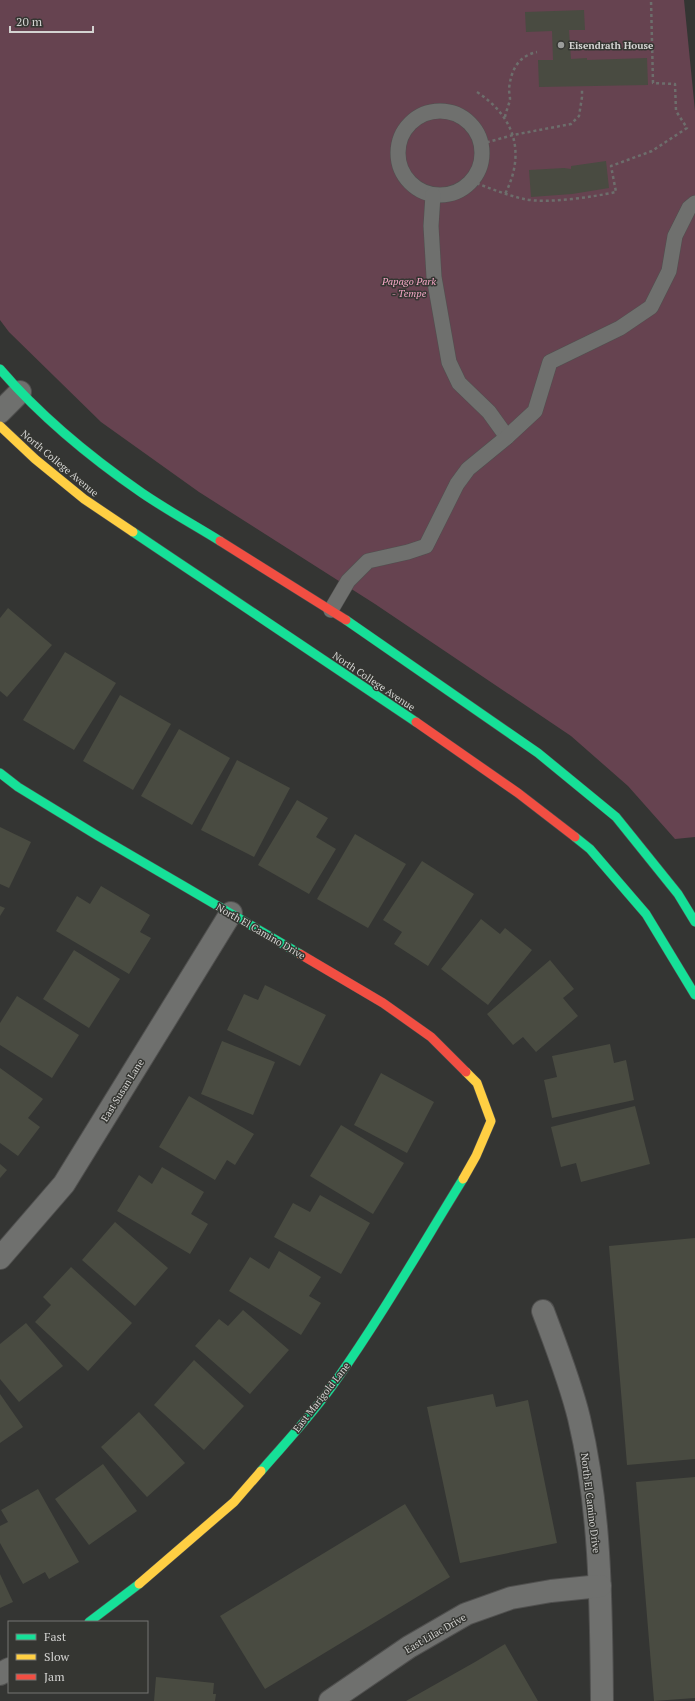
<svg xmlns="http://www.w3.org/2000/svg" width="695" height="1701" font-family="'PT Serif',serif">
  <style>
    .green { fill: #664350 }
    .building { fill: #494b41 }
    .lines { fill: none; stroke-linecap: round; stroke-linejoin: round }
    .lane-casing { stroke: #50504f; stroke-width: 16 }
    .street-casing { stroke: #50504f; stroke-width: 24 }
    .fast-casing { stroke: #50504f; stroke-width: 10 }
    .slow-casing { stroke: #50504f; stroke-width: 10 }
    .jam-casing { stroke: #50504f; stroke-width: 10 }
    .path { stroke: #6d6e6c; stroke-width: 2.5; stroke-dasharray: 3 3; stroke-linecap: butt }
    .lane { stroke: #6f706e; stroke-width: 15 }
    .street { stroke: #6f706e; stroke-width: 22 }
    .fast { stroke: #16e098; stroke-width: 9 }
    .slow { stroke: #ffcf43; stroke-width: 9 }
    .jam { stroke: #f24e42; stroke-width: 9 }
    .poi-dot { fill: #9b9c9a; stroke: #353632; stroke-width: 1.5 }
    .labels { text-anchor: middle; stroke-width: 3; stroke-linejoin: round; paint-order: stroke }
    .poi-label { font-size: 10px; font-weight: bold; fill: #d3d3d1; stroke: #353632; text-anchor: start }
    .park-label { font-size: 10px; font-style: italic; fill: #f4a7c5; stroke: #353632 }
    .street-label { font-size: 10px; fill: #d3d3d1; stroke: #353632 }
  </style>
  <rect width="100%" height="100%" fill="#343533"/>
  <path class="green" d="M0 0H684L695 111V837L675 839 628 786 571 736 375 604 199 492 101 422 9 332 0 320Z"/>
  <g class="building">
    <path d="M584 10 585 30H569L571 59 587 58V60L647 58 648 85 539 87 538 60H553L552 31 526 32 525 12Z"/>
    <path d="M606 161 609 188 572 194 531 197 529 170 564 168 571 169V166Z"/>
    <path d="M8 608 52 645 7 697 0 691V618Z"/>
    <path d="M65 652 116 683 74 750 23 720Z"/>
    <path d="M120 695 171 724 133 790 83 761Z"/>
    <path d="M179 729 230 758 192 825 141 796Z"/>
    <path d="M237 760 290 788 254 857 201 830Z"/>
    <path d="M297 800 328 818 316 837 336 849 309 894 258 865Z"/>
    <path d="M0 827 31 842 9 888 0 884Z"/>
    <path d="M355 834 406 864 368 928 317 899Z"/>
    <path d="M422 861 474 894 428 966 394 944 402 932 383 920Z"/>
    <path d="M101 886 150 915 140 932 151 938 129 974 56 931 77 896 90 904Z"/>
    <path d="M0 906 5 908 0 916Z"/>
    <path d="M481 919 500 934 505 928 532 950 488 1005 441 969Z"/>
    <path d="M74 950 120 979 89 1028 43 999Z"/>
    <path d="M550 960 574 989 563 998 578 1016 536 1052 523 1037 513 1045 487 1014Z"/>
    <path d="M265 985 326 1015 300 1066 227 1030 244 994 258 1000Z"/>
    <path d="M17 996 79 1035 52 1078 0 1045V1023Z"/>
    <path d="M222 1041 275 1062 253 1115 201 1094Z"/>
    <path d="M610 1044 614 1063 626 1060 634 1100 552 1118 544 1080 557 1077 552 1056Z"/>
    <path d="M0 1068 43 1099 28 1118 40 1127 18 1156 0 1143Z"/>
    <path d="M381 1073 434 1102 407 1153 354 1125Z"/>
    <path d="M189 1096 254 1134 235 1165 227 1160 215 1180 159 1147Z"/>
    <path d="M635 1106 650 1164 581 1182 576 1163 561 1167 551 1127Z"/>
    <path d="M341 1125 404 1163 373 1214 310 1176Z"/>
    <path d="M0 1164 7 1170 0 1178Z"/>
    <path d="M162 1167 204 1192 191 1214 208 1224 190 1254 117 1211 139 1175 152 1184Z"/>
    <path d="M320 1195 370 1223 341 1274 274 1237 293 1203 310 1212Z"/>
    <path d="M115 1222 168 1268 135 1306 82 1260Z"/>
    <path d="M695 1238V1459L627 1465 609 1246Z"/>
    <path d="M279 1251 321 1277 309 1296 321 1303 301 1335 229 1291 250 1257 269 1269Z"/>
    <path d="M71 1267 132 1323 88 1371 35 1322 51 1305 43 1297Z"/>
    <path d="M243 1310 289 1350 250 1394 195 1346 219 1319 228 1326Z"/>
    <path d="M26 1323 63 1366 19 1402 0 1379V1344Z"/>
    <path d="M194 1360 244 1406 204 1450 154 1405Z"/>
    <path d="M0 1394 23 1427 0 1443Z"/>
    <path d="M493 1394 496 1407 528 1400 557 1543 460 1563 427 1407Z"/>
    <path d="M139 1412 185 1463 147 1497 101 1447Z"/>
    <path d="M103 1464 137 1511 89 1545 55 1499Z"/>
    <path d="M695 1477V1698L654 1701 636 1482Z"/>
    <path d="M38 1489 79 1562 49 1579 45 1572 23 1584 0 1543V1526L8 1522 1 1510Z"/>
    <path d="M405 1504 450 1577 265 1689 220 1616Z"/>
    <path d="M0 1574 13 1602 0 1608Z"/>
    <path d="M505 1644 538 1701H406L475 1662Z"/>
    <path d="M156 1677 214 1683 213 1694H216L215 1701H154Z"/>
  </g>
  <g class="lines">
    <defs>
      <g id="lane">
        <circle cx="440" cy="153" r="42"/>
        <path d="M433 195 431 226 434 277 449 362 459 383 489 412 507 437"/>
        <path d="M331 610 348 581 368 561 408 552 426 546 457 484 468 469 507 437 535 411 550 362 620 328 651 307 669 271 675 236 689 208 695 203"/>
      </g>
      <g id="street">
        <path d="M0 412 20 392"/>
        <path d="M0 1258 64 1184 231 913"/>
        <path d="M543 1311C556 1346 570 1381 579 1418 601 1510 601 1606 602 1701"/>
        <path d="M0 1674 9 1669"/>
        <path d="M330 1701 409 1647 466 1614 511 1598 551 1591 600 1586"/>
      </g>
      <g id="fast">
        <path d="M0 369C41 417 90 457 142 493 167 510 194 525 220 541"/>
        <path d="M133 532 416 722"/>
        <path d="M346 620 538 753 616 817 678 894 695 922"/>
        <path d="M0 773 18 787 98 836 300 954"/>
        <path d="M575 837 590 849 646 914 695 995"/>
        <path d="M261 1471C286 1442 313 1414 335 1382 381 1317 421 1247 463 1179"/>
        <path d="M89 1622 139 1584"/>
      </g>
      <g id="slow">
        <path d="M0 426 35 459 84 499 133 532"/>
        <path d="M463 1179 476 1156 491 1121 477 1083 466 1072"/>
        <path d="M139 1584 234 1502 261 1471"/>
      </g>
      <g id="jam">
        <path d="M220 541 346 620"/>
        <path d="M416 722 518 793 575 837"/>
        <path d="M300 954 383 1003 431 1037 466 1072"/>
      </g>
    </defs>
    <use href="#lane" class="lane-casing"/>
    <use href="#street" class="street-casing"/>
    <use href="#fast" class="fast-casing"/>
    <use href="#slow" class="slow-casing"/>
    <use href="#jam" class="jam-casing"/>
    <g class="path">
      <path d="M477 92C515 117 526 153 505 194"/>
      <path d="M505 117C506 111 509 105 510 99 510 96 509 92 509 89 511 70 518 56 537 52"/>
      <path d="M481 144 513 135 571 124 579 116 582 97V90"/>
      <path d="M471 181C489 188 506 195 524 199 546 204 593 197 616 192L611 166 652 151 687 128 676 111 675 84 653 83 651 0"/>
    </g>
    <use href="#lane" class="lane"/>
    <use href="#street" class="street"/>
    <use href="#fast" class="fast"/>
    <use href="#slow" class="slow"/>
    <use href="#jam" class="jam"/>
  </g>
  <circle class="poi-dot" cx="561" cy="45" r="4"/>
  <g class="labels">
    <g class="poi-label">
      <text x="569" y="49">Eisendrath House</text>
    </g>
    <g class="park-label">
      <text x="409" y="285">Papago Park<tspan x="409" dy="12">- Tempe</tspan></text>
    </g>
    <g class="street-label">
      <text transform="translate(60 463) rotate(40)" y="4">North College Avenue</text>
      <text transform="translate(374 681) rotate(34)" y="4">North College Avenue</text>
      <text transform="translate(261 931) rotate(30)" y="4">North El Camino Drive</text>
      <text transform="translate(122 1090) rotate(-58)" y="4">East Susan Lane</text>
      <text transform="translate(321 1397) rotate(-52)" y="4">East Marigold Lane</text>
      <text transform="translate(591 1503) rotate(83)" y="4">North El Camino Drive</text>
      <text transform="translate(435 1633) rotate(-30)" y="4">East Lilac Drive</text>
    </g>
  </g>
  <rect x="8" y="1621" width="140" height="72" fill="#353632" stroke="#747572"/>
  <rect x="16" y="1634" width="20" height="6" fill="#16e098" stroke="#747572"/>
  <text x="44" y="1641" font-size="12" fill="#d3d3d1">Fast</text>
  <rect x="16" y="1654" width="20" height="6" fill="#ffcf43" stroke="#747572"/>
  <text x="44" y="1661" font-size="12" fill="#d3d3d1">Slow</text>
  <rect x="16" y="1674" width="20" height="6" fill="#f24e42" stroke="#747572"/>
  <text x="44" y="1681" font-size="12" fill="#d3d3d1">Jam</text>
  <path d="M10 26v6h83v-6" fill="none" stroke="#d3d3d1" stroke-width="2"/>
  <text x="16" y="26" font-size="12" fill="#d3d3d1" stroke="#353632" stroke-width="3" paint-order="stroke">20 m</text>
</svg>
